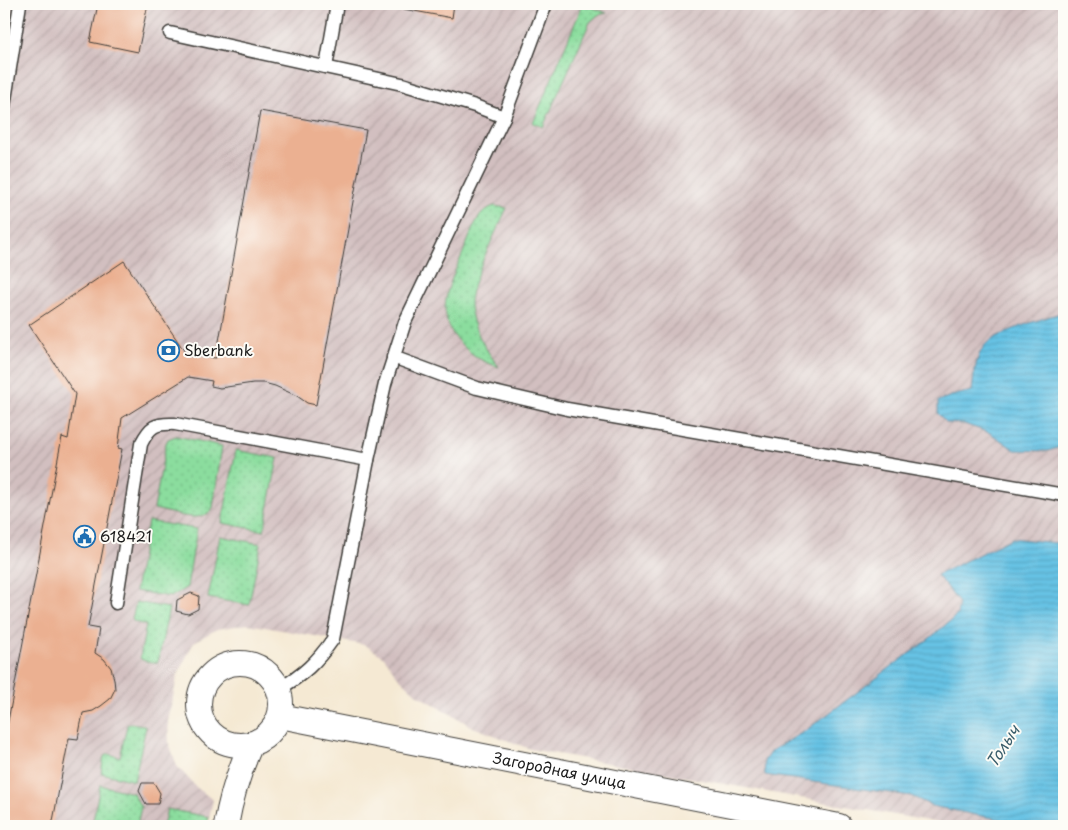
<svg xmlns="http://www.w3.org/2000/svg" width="1068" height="830" font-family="'Playpen Sans',sans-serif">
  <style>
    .industrial { fill: url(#industrial-furrows) }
    .grass { fill: url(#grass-dots); stroke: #547c5d }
    .water { fill: url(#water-rules); stroke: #416f80 }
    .building { fill: #ebb091 }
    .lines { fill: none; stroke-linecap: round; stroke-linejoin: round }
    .service-casing { stroke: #3d3b37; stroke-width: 15 }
    .minor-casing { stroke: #3d3b37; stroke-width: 26 }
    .service { stroke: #fff; stroke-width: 12 }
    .minor { stroke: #fff; stroke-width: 24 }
    .labels { text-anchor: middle; stroke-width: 4; stroke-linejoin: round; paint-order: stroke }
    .poi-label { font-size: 15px; fill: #1c1c1c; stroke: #fdfcf7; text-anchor: start }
    .street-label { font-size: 15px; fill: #1c1c1c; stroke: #fdfcf7 }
    .water-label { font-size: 16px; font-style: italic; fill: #3a5e6c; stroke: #fdfcf7 }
  </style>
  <defs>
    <pattern id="industrial-furrows" width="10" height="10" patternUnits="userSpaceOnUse" patternTransform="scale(1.25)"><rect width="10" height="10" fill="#d2bfc0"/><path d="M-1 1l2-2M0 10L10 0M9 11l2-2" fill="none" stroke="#b4a4a4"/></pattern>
    <pattern id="grass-dots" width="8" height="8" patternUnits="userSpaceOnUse" patternTransform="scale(1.25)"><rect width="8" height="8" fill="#8bdd9e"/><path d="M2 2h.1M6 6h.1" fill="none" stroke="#77bd88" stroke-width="1.8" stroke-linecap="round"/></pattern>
    <pattern id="water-rules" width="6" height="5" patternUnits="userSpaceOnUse" patternTransform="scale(1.25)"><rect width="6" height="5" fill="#66c2e4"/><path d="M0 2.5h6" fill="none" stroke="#58a6c3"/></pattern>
  </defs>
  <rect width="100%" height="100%" fill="#fdfcf7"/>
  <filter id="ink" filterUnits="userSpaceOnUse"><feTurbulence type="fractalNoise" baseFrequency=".02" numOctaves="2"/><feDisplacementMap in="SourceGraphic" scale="10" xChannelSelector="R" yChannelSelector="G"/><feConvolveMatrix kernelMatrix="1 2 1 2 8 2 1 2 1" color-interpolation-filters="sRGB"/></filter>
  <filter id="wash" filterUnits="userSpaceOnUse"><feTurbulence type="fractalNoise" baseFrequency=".0096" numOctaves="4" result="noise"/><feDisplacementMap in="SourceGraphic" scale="20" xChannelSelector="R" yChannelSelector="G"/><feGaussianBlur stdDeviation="1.12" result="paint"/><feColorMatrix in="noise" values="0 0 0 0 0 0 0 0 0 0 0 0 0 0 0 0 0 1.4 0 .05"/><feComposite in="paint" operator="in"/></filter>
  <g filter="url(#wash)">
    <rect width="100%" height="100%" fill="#f5e9d3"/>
    <path class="industrial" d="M4 4H1064V826H956L530 749 473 727 418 695 398 677 384 657 365 645 248 624 217 629 194 642 178 673 168 721 169 743 177 766 196 787 213 800 207 826H4Z"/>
    <g class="grass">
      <path d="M583 4 607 13 598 15 590 22 543 127 533 123Z"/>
      <path d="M494 206 507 208C497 230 469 284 470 305 472 328 485 349 499 367 485 363 473 356 463 346 430 314 450 284 465 248 472 232 476 212 494 206Z"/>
      <path d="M176 436 222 446 213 508C203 526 171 512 154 509L166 443 168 439Z"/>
      <path d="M236 450 278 458 264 531 222 523Z"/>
      <path d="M148 521 197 529 187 587 171 597 135 591Z"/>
      <path d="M220 536 261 544 249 605 208 598Z"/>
      <path d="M136 602 169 608 158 662 154 663 142 660 140 657 146 625 134 622 132 619Z"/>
      <path d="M130 723 143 725 146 727 134 781 101 773 104 756 108 754 120 757 127 725Z"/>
      <path d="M100 785 133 793 141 807 137 826H92Z"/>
      <path d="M167 809 209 817 207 826H163Z"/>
    </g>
    <g class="water">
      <path d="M1064 312V446L1048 451 1015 450 990 433 964 424 947 423 938 414V401L951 396 972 391C974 376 975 357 985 345 995 333 1047 317 1064 312Z"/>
      <path d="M1012 538 1064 544V826H1037L976 815 932 806 911 796 765 775 764 761 771 751 805 731 930 638 957 615 959 603 937 575Z"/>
    </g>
    <g id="blocks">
      <g class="building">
        <path d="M98 4H148L138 52 90 42Z"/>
        <path d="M399 4H454L452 18 398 8Z"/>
        <path d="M260 111 366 130 316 405 307 403 297 396 275 386 264 383H253L220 388 211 386 212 381 188 377 122 418 118 448 122 449 88 627 99 629 95 653 104 659 111 668 114 679 115 689 110 699 101 706 93 711 83 713 78 739 69 738 52 826H4V742L62 437 68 439 75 394 29 325 124 261 187 355 216 358Z"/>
        <path d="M191 593 199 596 198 609 188 614 176 611 177 600Z"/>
        <path d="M142 783H154L160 793 158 804H146L139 791Z"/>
      </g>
    </g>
  </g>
  <g filter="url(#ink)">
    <use href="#blocks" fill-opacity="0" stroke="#3d3b37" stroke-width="1"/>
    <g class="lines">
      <defs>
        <g id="service">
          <path d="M170 33 402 84 475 106 504 117"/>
          <path d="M326 67 337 4"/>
          <path d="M4 106 20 4"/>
          <path d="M393 357 477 388 567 409 1064 495"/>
          <path d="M116 603 141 444C150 426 155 423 175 424L368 460"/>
          <path d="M279 689C303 675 317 662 333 639L368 460 385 384 405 322 504 117 546 4"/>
        </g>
        <g id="minor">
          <circle cx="240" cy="704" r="41"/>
          <path id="s1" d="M280 716 839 826"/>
          <path d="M226 826C231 797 239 771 251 744"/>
        </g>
      </defs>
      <use href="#service" class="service-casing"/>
      <use href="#minor" class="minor-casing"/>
      <use href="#service" class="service"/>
      <use href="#minor" class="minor"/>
    </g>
  </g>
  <defs>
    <symbol id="bank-ring" viewBox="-11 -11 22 22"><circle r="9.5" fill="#fdfcf7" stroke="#1f6fb2" stroke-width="1.5"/><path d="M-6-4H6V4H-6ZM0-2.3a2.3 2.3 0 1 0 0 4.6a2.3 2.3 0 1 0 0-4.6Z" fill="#1f6fb2"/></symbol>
    <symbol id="civic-ring" viewBox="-11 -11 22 22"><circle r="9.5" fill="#fdfcf7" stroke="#1f6fb2" stroke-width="1.5"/><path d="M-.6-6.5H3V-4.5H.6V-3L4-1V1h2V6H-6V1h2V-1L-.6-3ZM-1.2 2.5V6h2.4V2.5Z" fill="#1f6fb2"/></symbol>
  </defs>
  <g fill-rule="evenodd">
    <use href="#bank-ring" x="156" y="338" width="25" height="25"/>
    <use href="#civic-ring" x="72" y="524" width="25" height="25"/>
  </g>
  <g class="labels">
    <g class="poi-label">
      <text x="184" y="356">Sberbank</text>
      <text x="100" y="542">618421</text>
    </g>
    <g class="street-label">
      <text dy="5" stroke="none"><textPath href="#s1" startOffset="285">Загородная улица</textPath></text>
    </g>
    <g class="water-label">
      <text transform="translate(1003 746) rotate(-57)" y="6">Толыч</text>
    </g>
  </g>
  <rect width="1068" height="830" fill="none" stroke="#fdfcf7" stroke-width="20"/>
</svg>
